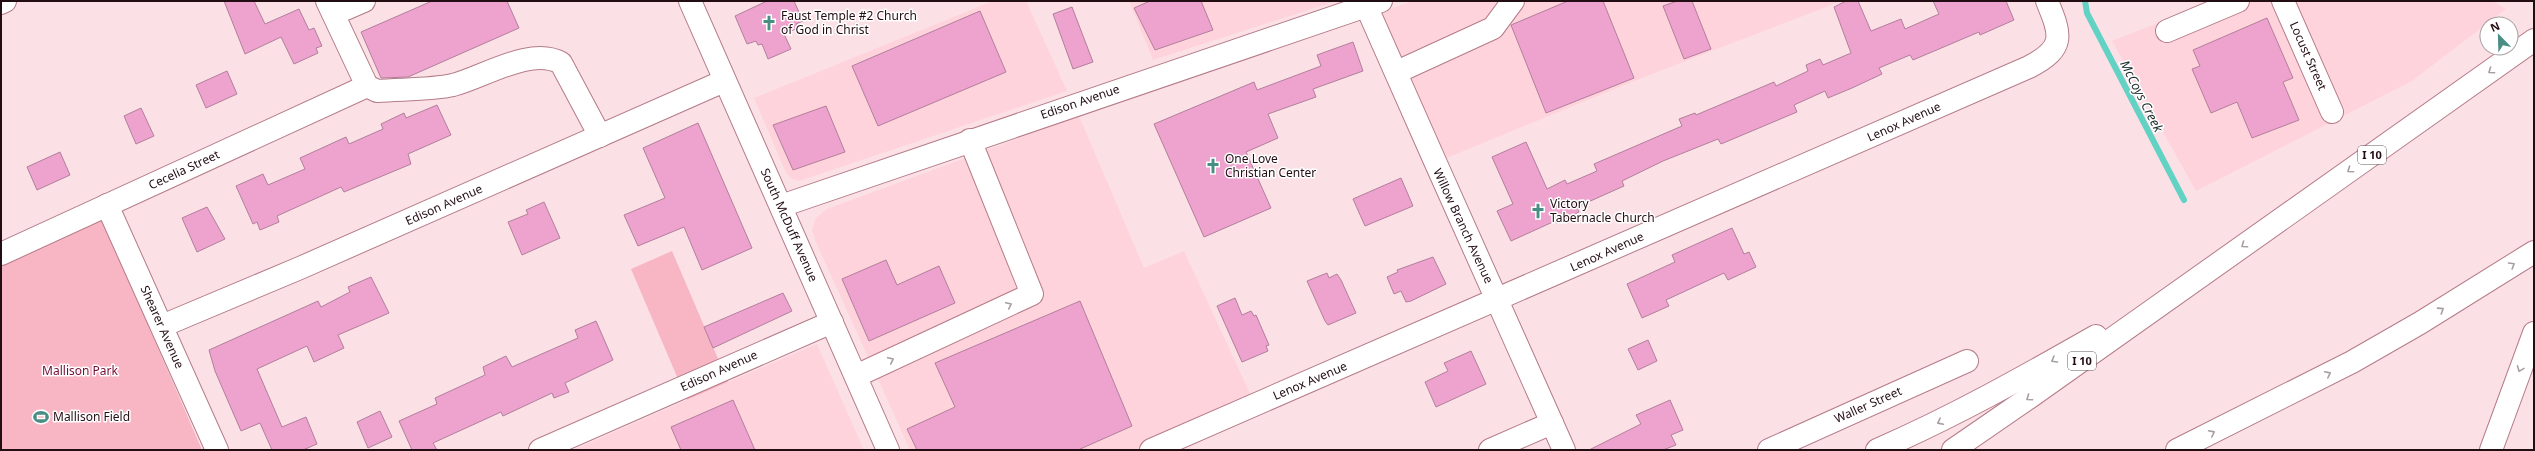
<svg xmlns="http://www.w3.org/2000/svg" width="2535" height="451" font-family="'Noto Sans',sans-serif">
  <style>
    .built { fill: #ffd3dc }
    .green { fill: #f8b5c4 }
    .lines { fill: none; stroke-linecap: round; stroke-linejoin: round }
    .stream { stroke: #62d2c4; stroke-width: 6 }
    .building { fill: #eea2ce; stroke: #b27f9b }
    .minor-casing { stroke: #b57b88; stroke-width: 24 }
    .major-casing { stroke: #b57b88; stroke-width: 24 }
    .highway-casing { stroke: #b57b88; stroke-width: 24 }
    .minor { stroke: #fff; stroke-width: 22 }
    .major { stroke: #fff; stroke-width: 22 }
    .highway { stroke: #fff; stroke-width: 22 }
    .oneway { stroke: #a79ea1 }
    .labels { text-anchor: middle; stroke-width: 3; stroke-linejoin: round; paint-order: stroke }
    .shield { fill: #fff; stroke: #64565a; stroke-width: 1 }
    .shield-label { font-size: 11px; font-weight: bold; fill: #220d13 }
    .poi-label { font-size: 12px; fill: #220d13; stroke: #fff; text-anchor: start }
    .street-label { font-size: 12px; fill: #220d13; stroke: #fff }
    .park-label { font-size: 12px; fill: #710c34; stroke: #fff }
    .water-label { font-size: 13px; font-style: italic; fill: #1a2f2c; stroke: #fff }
  </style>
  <rect width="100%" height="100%" fill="#fbe1e6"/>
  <g class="built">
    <path d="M993 1H1026L1067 91 799 181 792 179 786 173 754 98Z"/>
    <path d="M1129 1H1337L1153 60Z"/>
    <path d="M1414 1H1842L1639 79 1444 159 1380 12Z"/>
    <path d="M2214 1H2492L2506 9 2412 81 2196 191 2112 41Z"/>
    <path d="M1079 116 1144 268 1184 251 1260 415 1181 450H910L815 240 812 230 816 218 827 209Z"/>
    <path d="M817 344 864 450H573L728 382Z"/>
  </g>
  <g class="green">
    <path d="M102 218 202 450H1V262Z"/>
    <path d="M672 251 728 382 687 400 631 269Z"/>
  </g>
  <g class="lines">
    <path class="stream" d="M2085 1 2087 13 2184 200"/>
  </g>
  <g class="building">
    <path d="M224 1H254L265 24 299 9 309 30 314 28 322 46 316 48 318 53 294 64 281 37 245 54Z"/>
    <path d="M432 1H507L519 28 408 77 381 78 361 32Z"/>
    <path d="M767 1H794L803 21 796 24 798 28 784 34 791 49 768 59 762 44 758 45 756 41 747 44 735 16Z"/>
    <path d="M1150 1H1201L1213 30 1155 50 1134 8Z"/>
    <path d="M1568 1H1603L1634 78 1546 113 1511 25Z"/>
    <path d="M1677 1H1692L1711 49 1684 59 1663 6Z"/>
    <path d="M1846 1H1858L1871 31 1901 19 1905 29 1939 14 1933 1H2006L2014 20 1980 35 1979 32 1913 60 1910 55 1879 68 1882 74 1852 88 1828 98 1825 91 1794 105 1797 112 1721 144 1718 139 1663 161 1622 181 1624 186 1577 207 1579 212 1572 216 1556 223 1555 221 1511 241 1497 211 1513 204 1492 157 1526 142 1547 189 1565 180 1567 184 1597 171 1594 164 1682 126 1679 119 1695 113 1696 115 1774 82 1776 86 1808 71 1806 65 1820 59 1823 65 1851 53 1834 7Z"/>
    <path d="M1072 7 1093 62 1073 69 1053 14Z"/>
    <path d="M980 11 1006 72 878 126 852 66Z"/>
    <path d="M2267 18 2293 78 2283 82 2299 120 2252 138 2237 102 2211 113 2192 69 2200 66 2193 50Z"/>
    <path d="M1353 42 1363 71 1313 89 1316 97 1268 114 1278 138 1246 152 1271 208 1204 237 1154 124 1254 82 1257 90 1321 66 1317 55Z"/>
    <path d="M227 71 237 94 206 108 196 85Z"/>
    <path d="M437 105 451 135 408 154 411 164 344 192 341 187 277 216 279 222 260 230 257 222 253 224 236 186 263 174 268 185 305 169 300 158 346 137 349 144 383 129 381 124 404 113 406 118Z"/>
    <path d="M826 106 845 152 793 170 773 125Z"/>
    <path d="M141 108 154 136 136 144 124 116Z"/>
    <path d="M698 123 752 248 702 270 684 227 638 246 624 215 665 198 643 148Z"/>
    <path d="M60 152 70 175 37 190 27 167Z"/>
    <path d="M1401 178 1413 206 1365 226 1353 199Z"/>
    <path d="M544 202 560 238 522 255 508 222 528 214 526 210Z"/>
    <path d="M207 207 225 239 197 252 182 218Z"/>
    <path d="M1732 228 1744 254 1749 252 1756 267 1728 280 1724 273 1666 300 1669 306 1642 318 1627 284 1675 262 1672 255Z"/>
    <path d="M1433 257 1446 284 1411 301 1406 302 1401 291 1394 294 1387 277 1398 272 1397 270Z"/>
    <path d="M886 260 897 285 939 266 955 303 869 341 842 279Z"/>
    <path d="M1327 273 1329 278 1337 274 1341 280 1356 313 1328 325 1325 321 1307 281Z"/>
    <path d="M371 277 389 313 338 335 344 348 314 362 307 346 257 369 282 427 306 417 317 444 303 450H272L260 423 241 431 215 371 209 350 318 301 321 307 350 292 348 287Z"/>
    <path d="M783 293 792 311 713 348 704 327Z"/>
    <path d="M1235 298 1242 315 1251 311 1254 316 1256 315 1269 345 1266 346 1268 351 1242 362 1217 306Z"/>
    <path d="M1080 301 1132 426 1078 450H917L907 429 955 407 935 363Z"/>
    <path d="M596 321 613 360 565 383 569 392 554 398 552 393 503 416 501 412 433 443 437 450H412L399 421 437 404 435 398 485 375 483 367 506 356 512 367 578 338 575 330Z"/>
    <path d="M1648 340 1657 361 1638 370 1628 349Z"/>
    <path d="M1471 351 1486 384 1436 407 1425 382 1448 371 1444 363Z"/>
    <path d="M733 400 755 450H681L671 427Z"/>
    <path d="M1670 400 1683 430 1671 435 1676 445 1663 450H1589L1641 424 1636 415Z"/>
    <path d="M380 411 392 437 368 448 357 422Z"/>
  </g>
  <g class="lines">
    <defs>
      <g id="minor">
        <path d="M327 1 367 86"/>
        <path d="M1364 1C1430 151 1497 300 1564 450"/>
        <path d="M2283 1 2332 112"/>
        <path d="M1 3 5 1"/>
        <path d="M334 14 364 1"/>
        <path d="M2167 31 2238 1"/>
        <path d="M1397 72 1493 28 1513 1"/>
        <path d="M367 86 377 91C401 89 431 90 453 85 484 77 531 46 561 63L600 136"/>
        <path d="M107 205 217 450"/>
        <path d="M1 254 367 86"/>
        <path d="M162 326 300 268 724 81"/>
        <path d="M856 376 1032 294 970 140"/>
        <path d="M540 450 832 322"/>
        <path d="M1151 450 2029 67C2066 48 2061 35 2047 1"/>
        <path d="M1490 450 1552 423"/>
        <path d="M1769 450 1967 361"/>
      </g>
      <g id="major">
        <path d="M690 1 888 450"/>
        <path d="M781 206 1381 1"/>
      </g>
      <g id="highway">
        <path d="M1877 450C1953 417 2024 377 2096 336"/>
        <path d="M1953 450 2030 397 2534 40"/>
        <path d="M2177 450 2352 362 2420 323 2534 252"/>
        <path d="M2491 450 2534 333"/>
      </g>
    </defs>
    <use href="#minor" class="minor-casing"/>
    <use href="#major" class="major-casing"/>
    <use href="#highway" class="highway-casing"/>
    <use href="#minor" class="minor"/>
    <use href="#major" class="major"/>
    <use href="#highway" class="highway"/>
  </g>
  <defs><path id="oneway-chevron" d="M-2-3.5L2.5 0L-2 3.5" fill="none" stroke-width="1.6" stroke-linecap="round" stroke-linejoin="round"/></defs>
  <g class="oneway">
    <use href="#oneway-chevron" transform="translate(2491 71) rotate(145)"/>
    <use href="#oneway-chevron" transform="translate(2350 170) rotate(145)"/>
    <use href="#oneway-chevron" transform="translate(2244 245) rotate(145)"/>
    <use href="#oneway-chevron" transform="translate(2512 265) rotate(-31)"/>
    <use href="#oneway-chevron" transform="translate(1009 305) rotate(-25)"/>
    <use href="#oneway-chevron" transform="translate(2441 310) rotate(-33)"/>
    <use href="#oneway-chevron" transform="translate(891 360) rotate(-25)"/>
    <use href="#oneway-chevron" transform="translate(2054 360) rotate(150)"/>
    <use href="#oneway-chevron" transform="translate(2520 369) rotate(111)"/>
    <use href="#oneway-chevron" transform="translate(2328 374) rotate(-27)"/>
    <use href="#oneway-chevron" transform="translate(2029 398) rotate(145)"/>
    <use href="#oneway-chevron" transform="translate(1940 422) rotate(153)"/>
    <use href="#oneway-chevron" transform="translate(2212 433) rotate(-27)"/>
  </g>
  <defs>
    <symbol id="church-bare" viewBox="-9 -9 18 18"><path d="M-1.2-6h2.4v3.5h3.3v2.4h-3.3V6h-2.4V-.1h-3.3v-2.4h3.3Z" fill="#498e85" stroke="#fff" stroke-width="2.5" paint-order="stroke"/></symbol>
    <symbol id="stadium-bare" viewBox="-9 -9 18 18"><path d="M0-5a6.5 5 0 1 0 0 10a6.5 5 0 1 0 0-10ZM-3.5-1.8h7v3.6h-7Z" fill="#498e85" stroke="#fff" stroke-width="2.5" paint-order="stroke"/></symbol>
  </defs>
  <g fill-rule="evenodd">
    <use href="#church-bare" x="758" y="12" width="22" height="22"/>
    <use href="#church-bare" x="1202" y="155" width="22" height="22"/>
    <use href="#church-bare" x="1527" y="200" width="22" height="22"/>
    <use href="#stadium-bare" x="30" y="406" width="22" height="22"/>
  </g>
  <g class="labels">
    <g class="shield">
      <rect x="2358" y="146" width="28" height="18" rx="3"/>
      <rect x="2068" y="352" width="28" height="18" rx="3"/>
    </g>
    <g class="shield-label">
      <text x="2372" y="159">I 10</text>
      <text x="2082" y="365">I 10</text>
    </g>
    <g class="poi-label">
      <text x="781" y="20">Faust Temple #2 Church<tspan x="781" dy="14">of God in Christ</tspan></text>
      <text x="1225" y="163">One Love<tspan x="1225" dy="14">Christian Center</tspan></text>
      <text x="1550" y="208">Victory<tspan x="1550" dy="14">Tabernacle Church</tspan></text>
      <text x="53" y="421">Mallison Field</text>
    </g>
    <g class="street-label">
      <text transform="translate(2308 56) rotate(66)" y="4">Locust Street</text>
      <text transform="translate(1080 102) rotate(-19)" y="4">Edison Avenue</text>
      <text transform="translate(1904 122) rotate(-24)" y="4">Lenox Avenue</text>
      <text transform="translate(184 170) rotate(-25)" y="4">Cecelia Street</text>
      <text transform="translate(444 205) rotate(-24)" y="4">Edison Avenue</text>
      <text transform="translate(789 225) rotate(66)" y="4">South McDuff Avenue</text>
      <text transform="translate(1463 226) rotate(65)" y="4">Willow Branch Avenue</text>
      <text transform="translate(1607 252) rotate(-24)" y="4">Lenox Avenue</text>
      <text transform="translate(162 327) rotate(66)" y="4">Shearer Avenue</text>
      <text transform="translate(719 371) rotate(-24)" y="4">Edison Avenue</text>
      <text transform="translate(1310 381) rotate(-23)" y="4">Lenox Avenue</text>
      <text transform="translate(1868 405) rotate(-24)" y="4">Waller Street</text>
    </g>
    <g class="park-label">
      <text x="80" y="375">Mallison Park</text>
    </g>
    <g class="water-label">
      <text transform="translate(2142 96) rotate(63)" y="5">McCoys Creek</text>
    </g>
  </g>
  <rect width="2535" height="451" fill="none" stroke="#220d13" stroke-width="4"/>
  <g transform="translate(2499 36) rotate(337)"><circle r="19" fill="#ffffff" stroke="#a79ea1"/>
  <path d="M0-3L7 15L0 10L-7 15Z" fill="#498e85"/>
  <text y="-6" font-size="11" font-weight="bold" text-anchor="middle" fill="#220d13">N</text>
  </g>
</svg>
